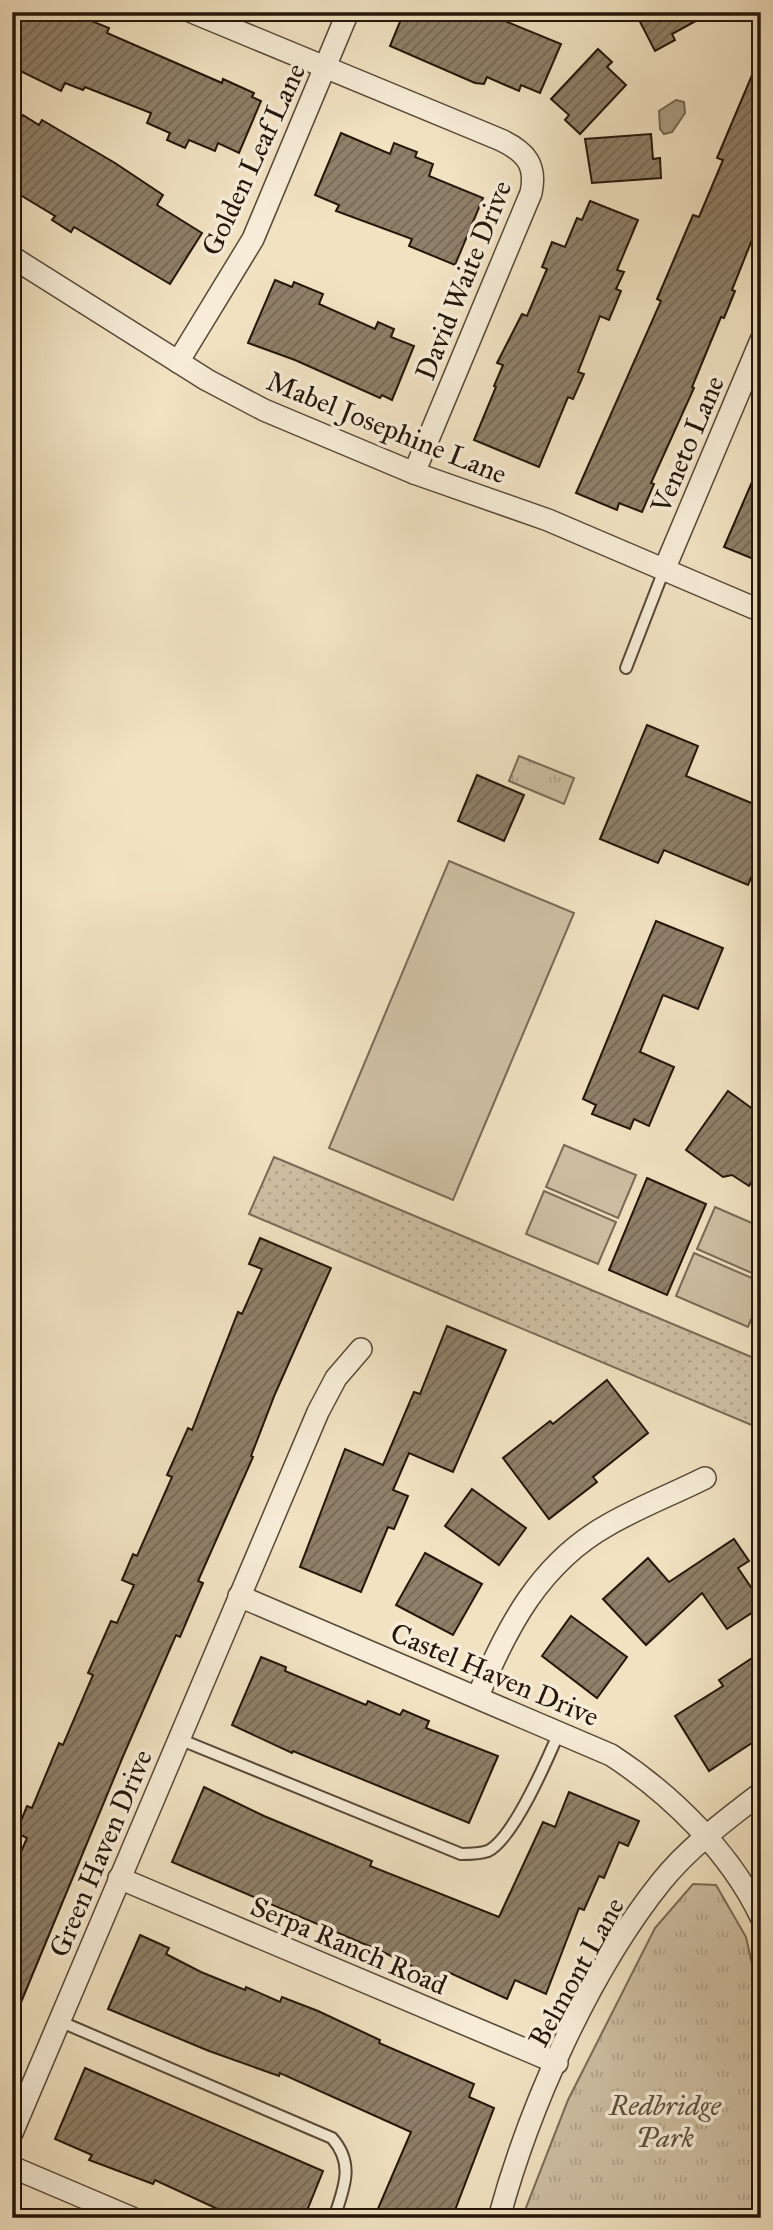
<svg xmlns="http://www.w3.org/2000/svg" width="773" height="2230" font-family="'IM FELL Great Primer',serif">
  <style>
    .grass { fill: url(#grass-dots); stroke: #796a56; stroke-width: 2 }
    .park { fill: url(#park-tufts); stroke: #796a56; stroke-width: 2 }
    .pitch { fill: #cebfa3; stroke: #796a56; stroke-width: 2 }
    .water { fill: #ab9d83; stroke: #756752; stroke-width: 2 }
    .building { fill: url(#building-hatch); stroke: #241609; stroke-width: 2 }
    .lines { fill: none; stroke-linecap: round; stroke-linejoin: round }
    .service-casing { stroke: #574937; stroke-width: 14 }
    .minor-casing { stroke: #574937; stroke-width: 24 }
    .service { stroke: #f6ecd7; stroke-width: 10 }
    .minor { stroke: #f6ecd7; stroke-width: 21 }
    .labels { text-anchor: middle; stroke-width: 7; stroke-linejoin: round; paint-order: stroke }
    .street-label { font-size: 28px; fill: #241609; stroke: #f6ecd7 }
    .park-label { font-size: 28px; font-style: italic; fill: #60513f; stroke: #f6ecd7 }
  </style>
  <defs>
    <pattern id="grass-dots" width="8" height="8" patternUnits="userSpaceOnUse" patternTransform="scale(1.75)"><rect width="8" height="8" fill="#cebfa3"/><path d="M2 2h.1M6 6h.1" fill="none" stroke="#b1a38b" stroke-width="1.8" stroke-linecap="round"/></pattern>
    <pattern id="park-tufts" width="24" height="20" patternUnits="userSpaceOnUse" patternTransform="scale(1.75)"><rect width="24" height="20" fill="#cebfa3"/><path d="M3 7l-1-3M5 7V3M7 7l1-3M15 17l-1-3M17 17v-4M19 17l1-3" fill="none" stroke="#b1a38b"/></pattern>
    <pattern id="building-hatch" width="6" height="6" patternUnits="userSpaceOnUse" patternTransform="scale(1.75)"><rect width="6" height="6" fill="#8f8069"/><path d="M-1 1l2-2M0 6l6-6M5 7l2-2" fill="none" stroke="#756855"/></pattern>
  </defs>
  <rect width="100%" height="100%" fill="#f1e2c2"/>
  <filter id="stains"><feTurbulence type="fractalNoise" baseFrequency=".00286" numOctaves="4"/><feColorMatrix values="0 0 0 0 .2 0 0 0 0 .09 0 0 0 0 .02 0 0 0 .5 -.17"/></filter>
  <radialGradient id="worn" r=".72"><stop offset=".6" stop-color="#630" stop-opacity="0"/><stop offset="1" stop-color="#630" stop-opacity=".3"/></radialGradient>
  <path class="grass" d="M274 1157 761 1361V1429L249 1214Z"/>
  <g class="park">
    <path d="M519 756 574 778 564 804 509 781Z"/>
    <path d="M693 1884 716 1885 746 1937 754 1973 761 2075V2218H522L568 2100 655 1928Z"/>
  </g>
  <g class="pitch">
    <path d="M449 861 574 913 453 1200 329 1148Z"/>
    <path d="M564 1145 636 1175 618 1218 546 1187Z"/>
    <path d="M544 1191 616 1222 598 1264 526 1234Z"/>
    <path d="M715 1207 761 1227V1277L697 1249Z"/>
    <path d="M694 1253 761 1282V1297L748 1327 676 1296Z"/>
  </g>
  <path class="water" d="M676 100 684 102 685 113 672 132 664 134 660 129 659 111Z"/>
  <g class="building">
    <path d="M12 12H92L89 20 109 28 107 33 222 83 223 79 254 93 252 97 261 101 239 153 218 143 215 151 189 140 185 148 167 140 170 133 147 123 151 113 85 87 83 90 65 83 61 91 12 67Z"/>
    <path d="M404 12H483L561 44 540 93 521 85 519 91 487 77 484 84 475 83 390 46Z"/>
    <path d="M635 12H712L672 34 675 40 655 51Z"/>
    <path d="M598 49 612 62 607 67 626 85 580 134 565 120 569 115 551 99Z"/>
    <path d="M761 54V217L732 290 735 291 724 318 721 317 692 387 694 388 651 483 654 484 642 512 619 503 617 510 576 493 661 301 657 299 693 215 699 217 723 160 717 158Z"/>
    <path d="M23 115 39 125 42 120 115 163 163 195 157 205 202 233 170 284 74 227 71 232 52 220 55 216 12 190V132Z"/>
    <path d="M341 133 390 154 394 143 417 152 415 157 433 164 429 176 483 198 455 265 409 246 412 239 336 211 339 205 315 195Z"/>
    <path d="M651 134 653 159 660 158 661 178 592 183 585 139Z"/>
    <path d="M590 201 638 220 617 270 624 272 616 289 621 291 609 320 600 316 578 372 584 374 573 399 568 397 539 467 474 440 496 387 494 386 503 365 497 363 522 314 527 316 547 269 542 267 552 242 565 247 577 218 582 220Z"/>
    <path d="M275 280 292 287 294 282 323 294 319 304 375 329 378 322 394 329 391 337 414 346 392 400 382 395 380 398 295 360 248 343Z"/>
    <path d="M761 461V549L756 560 724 547Z"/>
    <path d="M647 725 698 746 686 776 761 807V855L748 885 664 850 658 863 600 839Z"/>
    <path d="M477 775 524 795 504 841 458 821Z"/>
    <path d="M656 921 723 948 698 1009 663 995 640 1052 674 1067 649 1126 634 1119 630 1129 592 1114 596 1105 583 1099Z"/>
    <path d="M728 1091 761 1115V1169L749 1186 732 1175 723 1177 686 1150Z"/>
    <path d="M647 1178 706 1204 667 1295 609 1270Z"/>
    <path d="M260 1238 331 1268 275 1394 251 1456 253 1457 198 1581 203 1583 180 1637 176 1635 124 1754 12 2024V1873L27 1838 16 1833 27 1806 32 1808 59 1743 63 1745 93 1675 88 1673 111 1621 117 1623 134 1585 122 1580 133 1554 137 1556 172 1477 167 1475 188 1428 192 1430 238 1312 242 1314 262 1269 249 1264Z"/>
    <path d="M447 1326 506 1350 453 1472 409 1453 393 1490 408 1496 394 1529 388 1527 361 1592 300 1567 345 1449 383 1465 414 1392 420 1394Z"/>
    <path d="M607 1380 648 1433 593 1477 597 1482 549 1519 503 1458 550 1421 553 1424Z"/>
    <path d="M472 1489 526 1528 499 1565 445 1526Z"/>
    <path d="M734 1539 749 1561 738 1568 761 1602V1607L727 1629 702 1593 646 1645 603 1599 648 1558 669 1582Z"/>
    <path d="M425 1553 482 1584 453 1635 396 1605Z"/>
    <path d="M571 1616 627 1657 597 1698 542 1656Z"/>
    <path d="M761 1652V1737L709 1771 675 1716 723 1686 719 1680Z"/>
    <path d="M261 1657 286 1667 285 1671 366 1705 368 1701 400 1715 403 1710 429 1721 426 1728 498 1756 469 1823 293 1751 292 1753 232 1725Z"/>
    <path d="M204 1787 264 1816 372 1861 370 1866 499 1917 543 1822 555 1827 569 1792 639 1821 628 1846 619 1842 604 1878 599 1876 584 1910 579 1908 546 1994 515 1980 507 1999 448 1972 444 1982 383 1952 172 1862Z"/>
    <path d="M140 1935 169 1948 166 1954 201 1972 245 1990 246 1987 280 2002 282 1997 318 2011 380 2040 379 2043 474 2084 469 2097 494 2108 452 2218H374L411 2132 280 2073 279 2076 209 2051 108 2009Z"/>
    <path d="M85 2068 323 2171 304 2218H237L155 2180 153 2184 89 2160 92 2155 55 2139Z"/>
  </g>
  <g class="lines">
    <defs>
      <g id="service">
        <path d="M626 668 664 570"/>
        <path d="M179 1739 461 1854C470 1854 479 1854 488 1851 514 1838 548 1758 560 1730"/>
        <path d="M59 2021 332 2138C355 2164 344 2188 334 2218"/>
      </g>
      <g id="minor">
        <path d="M192 12 501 140C526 152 537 165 531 193L414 473"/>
        <path d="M12 257 207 380 264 410 414 473 548 520 761 611"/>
        <path d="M178 362 253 239 348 12"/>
        <path d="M664 570 761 340"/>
        <path d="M239 1596 611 1755C671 1794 730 1852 761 1917"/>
        <path d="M478 1696C507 1627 540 1563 608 1525 639 1507 673 1494 705 1478"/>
        <path d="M119 1878 557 2063"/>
        <path d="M12 2133 318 1412 336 1378 361 1349"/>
        <path d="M12 2167 132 2218"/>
        <path d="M499 2218C529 2107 589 1972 661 1882 688 1848 727 1819 761 1793"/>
      </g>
    </defs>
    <use href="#service" class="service-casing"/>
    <use href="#minor" class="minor-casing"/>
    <use href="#service" class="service"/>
    <use href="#minor" class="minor"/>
  </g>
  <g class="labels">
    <g class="street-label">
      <text transform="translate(253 159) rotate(-65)" y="10">Golden Leaf Lane</text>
      <text transform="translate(463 280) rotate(-68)" y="10">David Waite Drive</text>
      <text transform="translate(387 427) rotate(22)" y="10">Mabel Josephine Lane</text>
      <text transform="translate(687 444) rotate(-67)" y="10">Veneto Lane</text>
      <text transform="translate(495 1674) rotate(23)" y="10">Castel Haven Drive</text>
      <text transform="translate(100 1853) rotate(-67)" y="10">Green Haven Drive</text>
      <text transform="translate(349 1945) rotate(23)" y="10">Serpa Ranch Road</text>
      <text transform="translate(576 1972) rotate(-61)" y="10">Belmont Lane</text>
    </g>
    <g class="park-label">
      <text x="665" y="2115">Redbridge<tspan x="665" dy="32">Park</tspan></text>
    </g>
  </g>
  <rect width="773" height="2230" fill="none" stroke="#f1e2c2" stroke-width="42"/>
  <rect x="14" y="14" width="745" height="2202" fill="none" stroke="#241609" stroke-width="3.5"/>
  <rect x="21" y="21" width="731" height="2188" fill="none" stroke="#241609" stroke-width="2"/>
  <rect width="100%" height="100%" filter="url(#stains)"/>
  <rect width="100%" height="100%" fill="url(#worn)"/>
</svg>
